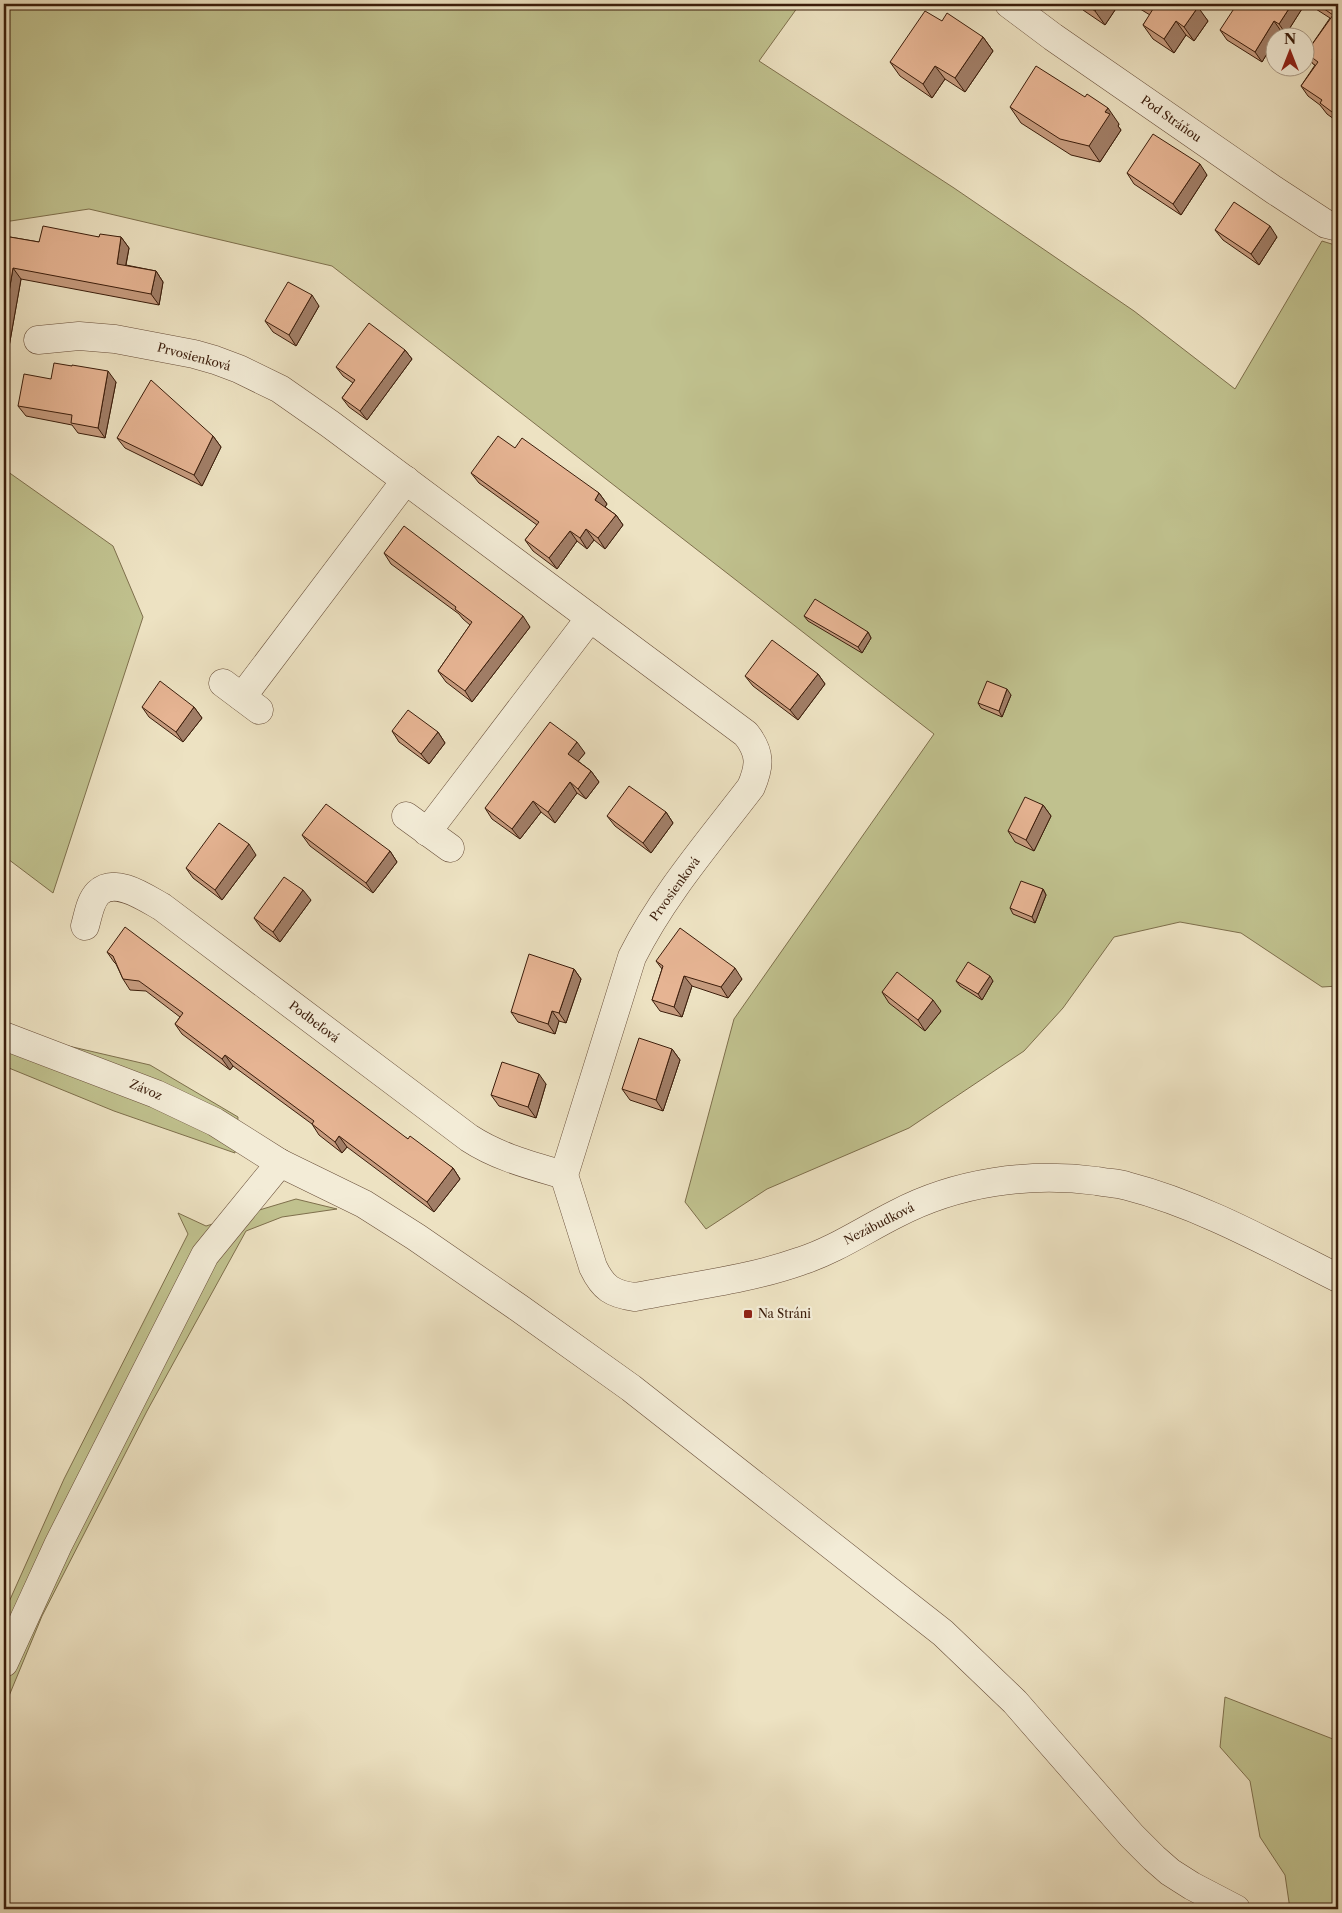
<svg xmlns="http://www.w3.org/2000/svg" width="1342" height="1913" font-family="'Libre Caslon Text',serif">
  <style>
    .green { fill: #c0c18e; stroke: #7e6f4c }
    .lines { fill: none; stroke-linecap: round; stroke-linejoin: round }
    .minor-casing { stroke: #684e39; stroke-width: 29 }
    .minor { stroke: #f3ecd7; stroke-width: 28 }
    .wall { fill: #c69b7e; stroke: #3b1d0b }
    .shaded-wall { fill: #a17e67; stroke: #3b1d0b }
    .building { fill: #e6b493; stroke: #3b1d0b }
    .poi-dot { fill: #8f2418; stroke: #f3ecd7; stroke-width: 2 }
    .labels { text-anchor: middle; stroke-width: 4.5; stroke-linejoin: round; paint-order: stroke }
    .street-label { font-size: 12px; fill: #3b1d0b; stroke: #f3ecd7 }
    .poi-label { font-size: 12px; fill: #3b1d0b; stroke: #f3ecd7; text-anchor: start }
  </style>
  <rect width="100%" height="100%" fill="#ede2c2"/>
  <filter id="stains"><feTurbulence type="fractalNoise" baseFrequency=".004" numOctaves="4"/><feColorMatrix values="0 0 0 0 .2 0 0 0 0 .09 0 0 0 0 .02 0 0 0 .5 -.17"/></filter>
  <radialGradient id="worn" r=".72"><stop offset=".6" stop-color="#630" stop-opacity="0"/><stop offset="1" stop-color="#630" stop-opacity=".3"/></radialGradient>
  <g class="green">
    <path d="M4 4H800L759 61 954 188 1134 311 1235 389 1322 241 1338 246V986L1322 987 1241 933 1180 922 1114 937 1063 1008 1024 1051 909 1128 767 1189 706 1229 685 1202 734 1019 934 734 332 266 89 209 4 222Z"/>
    <path d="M4 469 113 546 143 617 53 893 4 856Z"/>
    <path d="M4 1031 150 1065 238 1117 235 1153 114 1111 4 1066Z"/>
    <path d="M296 1199 337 1209 282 1217 246 1231 147 1411 42 1616 4 1708V1613L64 1479 188 1234 178 1213 206 1226Z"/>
    <path d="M1225 1697 1338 1741V1909H1290L1285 1875 1260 1837 1250 1781 1220 1747Z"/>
  </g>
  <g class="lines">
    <defs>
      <g id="minor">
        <path d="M1009 4 1053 37 1274 190 1326 224 1338 227"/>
        <path d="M38 340 79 336 115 339 194 354 215 360 239 369 280 389 330 424 746 734C761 753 760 766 751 787 709 842 663 895 632 957L564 1175 593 1267C603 1288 612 1294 635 1297 691 1286 747 1280 801 1261 835 1250 864 1230 896 1214 957 1182 1029 1172 1097 1181 1107 1183 1118 1183 1127 1186 1201 1205 1270 1244 1338 1278"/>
        <path d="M223 683 259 710"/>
        <path d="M242 697 406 480"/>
        <path d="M406 816 450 848"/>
        <path d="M427 832 590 618"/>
        <path d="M85 926C88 916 90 901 98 893 115 876 146 898 162 907L469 1138C498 1157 530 1165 564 1175"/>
        <path d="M4 1036 156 1094 215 1122 280 1163 364 1204 416 1237 519 1308 631 1388 943 1633 1015 1702 1132 1836 1154 1858 1170 1872 1192 1886 1236 1909"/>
        <path d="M4 1663 58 1545 205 1255 280 1163"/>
      </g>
    </defs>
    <use href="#minor" class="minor-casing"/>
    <use href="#minor" class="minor"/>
  </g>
  <g class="wall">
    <path d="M1078 4H1119L1105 25 1083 10Z"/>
    <path d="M1132 4H1194L1208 21 1194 41 1186 35 1174 53 1153 39 1143 25 1150 15Z"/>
    <path d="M1305 4 1286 34 1281 31 1274 38V42L1262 62 1227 40 1220 30Z"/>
    <path d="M1308 4H1338V122L1327 114 1320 105 1308 96 1301 86 1315 65 1313 64 1306 53 1330 18Z"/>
    <path d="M942 21 983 37 993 51 965 92 945 79 932 98 900 76 890 62Z"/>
    <path d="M1010 107 1119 124 1118 126 1121 130 1100 162 1071 155 1021 123Z"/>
    <path d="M1127 173 1207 175 1181 215 1134 184Z"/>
    <path d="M1215 230 1277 237 1259 265 1223 240Z"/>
    <path d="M4 236 39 242 99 237H121L129 248 126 265 156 271 163 282 159 305 21 279 4 375Z"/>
    <path d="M319 306 296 346 273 332 265 321Z"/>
    <path d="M405 350 412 359 367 420 349 407 342 398 353 383 343 376 336 367Z"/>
    <path d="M51 379 116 382 105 438 78 433 72 425 26 416 18 406Z"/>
    <path d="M213 436 221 447 202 486 125 448 117 438Z"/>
    <path d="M515 448 599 493 607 504 605 507 616 515 623 525 605 549 594 540 587 549 577 541 557 569 533 551 525 540 537 525 479 483 471 473Z"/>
    <path d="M384 553 530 627 472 702 446 682 438 671 470 625 463 619 459 614 391 564Z"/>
    <path d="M804 616 868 632 871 638 862 653 808 621Z"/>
    <path d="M818 674 825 684 798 720 753 686 745 676Z"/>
    <path d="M1011 695 1002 717 981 708 978 703Z"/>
    <path d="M142 707H194L202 718 183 742 149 717Z"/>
    <path d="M392 731 438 732 445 743 429 764 399 742Z"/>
    <path d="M585 753 578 761 591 771 599 782 586 799 577 793 555 823 541 812 520 839 492 819 485 808Z"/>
    <path d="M1043 805 1051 816 1034 851 1015 842 1008 831Z"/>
    <path d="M666 812 673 823 651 853 615 826 607 816Z"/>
    <path d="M302 835 390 851 397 862 373 893 310 846Z"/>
    <path d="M256 855 222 900 193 878 186 868Z"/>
    <path d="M1043 889 1046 895 1035 923 1013 914 1010 908Z"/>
    <path d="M311 900 280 942 262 929 254 918Z"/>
    <path d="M107 952 408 1139 453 1168 460 1179 434 1212 347 1147 342 1153 319 1135 312 1124 233 1066 230 1070 182 1034 175 1024 180 1017 146 991 130 990 123 979 116 964 114 962Z"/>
    <path d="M656 961 742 979 728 998 692 986 682 1017 660 1011 652 1000 662 969Z"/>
    <path d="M574 969 581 979 566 1023 559 1021 555 1034 518 1022 511 1012Z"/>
    <path d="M956 981H993L982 1000 960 986Z"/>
    <path d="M882 992 941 1011 925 1031 889 1003Z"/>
    <path d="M672 1049 680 1060 663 1111 630 1100 622 1089Z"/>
    <path d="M546 1084 536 1118 499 1106 491 1095Z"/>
  </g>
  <g class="shaded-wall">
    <path d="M1100 4H1119L1105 25 1095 11Z"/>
    <path d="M1292 4H1305L1286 34 1279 24Z"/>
    <path d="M1198 7 1208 21 1194 41 1184 27Z"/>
    <path d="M1176 21 1186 35 1174 53 1164 39Z"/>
    <path d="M1274 21 1281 31 1277 38H1274V42L1262 62 1255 52Z"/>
    <path d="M983 37 993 51 965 92 955 78Z"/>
    <path d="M1338 51V69L1332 60Z"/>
    <path d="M935 66 945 79 932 98 923 84Z"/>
    <path d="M1108 108 1119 124 1118 126 1121 130 1100 162 1089 146 1105 112Z"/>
    <path d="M1200 164 1207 175 1181 215 1173 204Z"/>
    <path d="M1270 226 1277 237 1259 265 1251 254Z"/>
    <path d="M121 237 129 248 124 274 117 264Z"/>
    <path d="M13 268 21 279 4 375V322Z"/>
    <path d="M156 271 163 282 159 305 151 294Z"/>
    <path d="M312 295 319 306 296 346 289 335Z"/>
    <path d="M405 350 412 359 367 420 360 411Z"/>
    <path d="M108 371 116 382 105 438 98 428Z"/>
    <path d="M213 436 221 447 202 486 194 475Z"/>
    <path d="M599 493 607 504 603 510 595 500Z"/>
    <path d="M616 515 623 525 605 549 598 538Z"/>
    <path d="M586 529 594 540 587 549 580 538Z"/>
    <path d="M570 531 577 541 557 569 549 558Z"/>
    <path d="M523 616 530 627 472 702 465 691Z"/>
    <path d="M868 632 871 638 862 653 858 647Z"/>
    <path d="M818 674 825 684 798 720 790 710Z"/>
    <path d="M1007 689 1011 695 1002 717 999 711Z"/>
    <path d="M194 707 202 718 183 742 176 732Z"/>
    <path d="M438 732 445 743 429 764 421 754Z"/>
    <path d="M577 742 585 753 576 764 568 754Z"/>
    <path d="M591 771 599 782 586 799 578 789Z"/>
    <path d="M570 782 577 793 555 823 548 812Z"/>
    <path d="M533 801 541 812 520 839 512 829Z"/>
    <path d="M1043 805 1051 816 1034 851 1026 840Z"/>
    <path d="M666 812 673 823 651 853 643 843Z"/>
    <path d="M249 844 256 855 222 900 215 890Z"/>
    <path d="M390 851 397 862 373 893 366 883Z"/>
    <path d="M1043 889 1046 895 1035 923 1032 917Z"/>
    <path d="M303 890 311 900 280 942 273 932Z"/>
    <path d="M735 968 742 979 728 998 721 987Z"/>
    <path d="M574 969 581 979 566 1023 559 1013Z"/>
    <path d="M684 976 692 986 682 1017 674 1007Z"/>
    <path d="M990 976 993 981 982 1000 978 994Z"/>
    <path d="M933 1000 941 1011 925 1031 918 1020Z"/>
    <path d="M552 1011 559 1021 555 1034 548 1024Z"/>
    <path d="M672 1049 680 1060 663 1111 656 1100Z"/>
    <path d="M225 1055 233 1066 230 1070 222 1059Z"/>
    <path d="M539 1074 546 1084 536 1118 528 1107Z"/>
    <path d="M339 1136 347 1147 342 1153 335 1142Z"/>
    <path d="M453 1168 460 1179 434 1212 427 1202Z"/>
  </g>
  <g class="building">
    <path d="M1084 4H1100L1095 11Z"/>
    <path d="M1145 4H1194L1198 7 1184 27 1176 21 1164 39 1143 25 1153 9Z"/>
    <path d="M1237 4H1292L1279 24 1274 21 1255 52 1220 30Z"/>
    <path d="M1317 4H1338V51L1332 60 1338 64V72L1337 73 1338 74V113L1336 115 1320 103 1322 100 1301 86 1318 62 1306 53 1333 15Z"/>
    <path d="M925 11 942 21 947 13 983 37 955 78 935 66 923 84 890 62Z"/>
    <path d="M1036 66 1085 97 1087 94 1108 108 1105 112 1110 114 1089 146 1060 139 1010 107Z"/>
    <path d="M1153 134 1200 164 1173 204 1127 173Z"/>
    <path d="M1234 202 1270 226 1251 254 1215 230Z"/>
    <path d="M43 226 99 237 100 234 121 237 117 264 156 271 151 294 13 268 4 322V236L39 242Z"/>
    <path d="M288 282 312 295 289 335 265 321Z"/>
    <path d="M369 323 405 350 360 411 342 398 355 380 336 367Z"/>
    <path d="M54 363 72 366V365L108 371 98 428 71 423 72 415 18 406 24 374 51 379Z"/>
    <path d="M151 380 213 436 194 475 117 438Z"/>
    <path d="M498 436 515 448 522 438 599 493 595 500 616 515 598 538 586 529 580 538 570 531 549 558 525 540 539 522 471 473Z"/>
    <path d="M404 526 523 616 465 691 438 671 472 622 455 609 456 607 384 553Z"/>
    <path d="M815 599 868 632 858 647 804 616Z"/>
    <path d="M772 640 818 674 790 710 745 676Z"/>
    <path d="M160 681 194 707 176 732 142 707Z"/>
    <path d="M987 681 1007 689 999 711 978 703Z"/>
    <path d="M408 710 438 732 421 754 392 731Z"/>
    <path d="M550 722 577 742 568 754 591 771 578 789 570 782 548 812 533 801 512 829 485 808Z"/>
    <path d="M629 786 666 812 643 843 607 816Z"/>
    <path d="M1025 797 1043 805 1026 840 1008 831Z"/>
    <path d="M326 804 390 851 366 883 302 835Z"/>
    <path d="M219 823 249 844 215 890 186 868Z"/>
    <path d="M284 877 303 890 273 932 254 918Z"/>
    <path d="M1021 881 1043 889 1032 917 1010 908Z"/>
    <path d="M125 927 408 1139 410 1136 453 1168 427 1202 339 1136 335 1142 312 1124 314 1121 225 1055 222 1059 175 1024 183 1013 139 981 123 979 113 956 107 952Z"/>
    <path d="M680 928 735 968 721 987 684 976 674 1007 652 1000 663 966 656 961Z"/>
    <path d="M529 954 574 969 559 1013 552 1011 548 1024 511 1012Z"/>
    <path d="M968 962 990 976 978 994 956 981Z"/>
    <path d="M897 972 933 1000 918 1020 882 992Z"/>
    <path d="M639 1038 672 1049 656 1100 622 1089Z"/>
    <path d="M502 1062 539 1074 528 1107 491 1095Z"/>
  </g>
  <rect class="poi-dot" x="743" y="1309" width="10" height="10" rx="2.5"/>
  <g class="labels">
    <g class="street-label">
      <text transform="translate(1171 119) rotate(35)" y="4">Pod Stráňou</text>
      <text transform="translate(194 357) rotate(15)" y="4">Prvosienková</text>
      <text transform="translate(675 889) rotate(-54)" y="4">Prvosienková</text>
      <text transform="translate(314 1022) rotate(37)" y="4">Podbeľová</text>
      <text transform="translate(146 1090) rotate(23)" y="4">Závoz</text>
      <text transform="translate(879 1224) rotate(-27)" y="4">Nezábudková</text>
    </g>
    <g class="poi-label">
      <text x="758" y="1318">Na Stráni</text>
    </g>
  </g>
  <rect width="1342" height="1913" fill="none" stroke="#ede2c2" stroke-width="20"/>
  <rect x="5" y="5" width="1332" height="1903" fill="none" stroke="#3b1d0b" stroke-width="2.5"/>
  <rect x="10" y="10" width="1322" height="1893" fill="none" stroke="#3b1d0b"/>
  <g transform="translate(1290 52)"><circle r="24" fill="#f3ecd7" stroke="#a99985"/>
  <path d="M0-4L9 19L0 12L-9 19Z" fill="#8f2418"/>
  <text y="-8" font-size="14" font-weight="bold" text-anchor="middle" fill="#3b1d0b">N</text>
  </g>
  <rect width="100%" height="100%" filter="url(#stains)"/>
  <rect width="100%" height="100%" fill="url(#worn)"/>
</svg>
